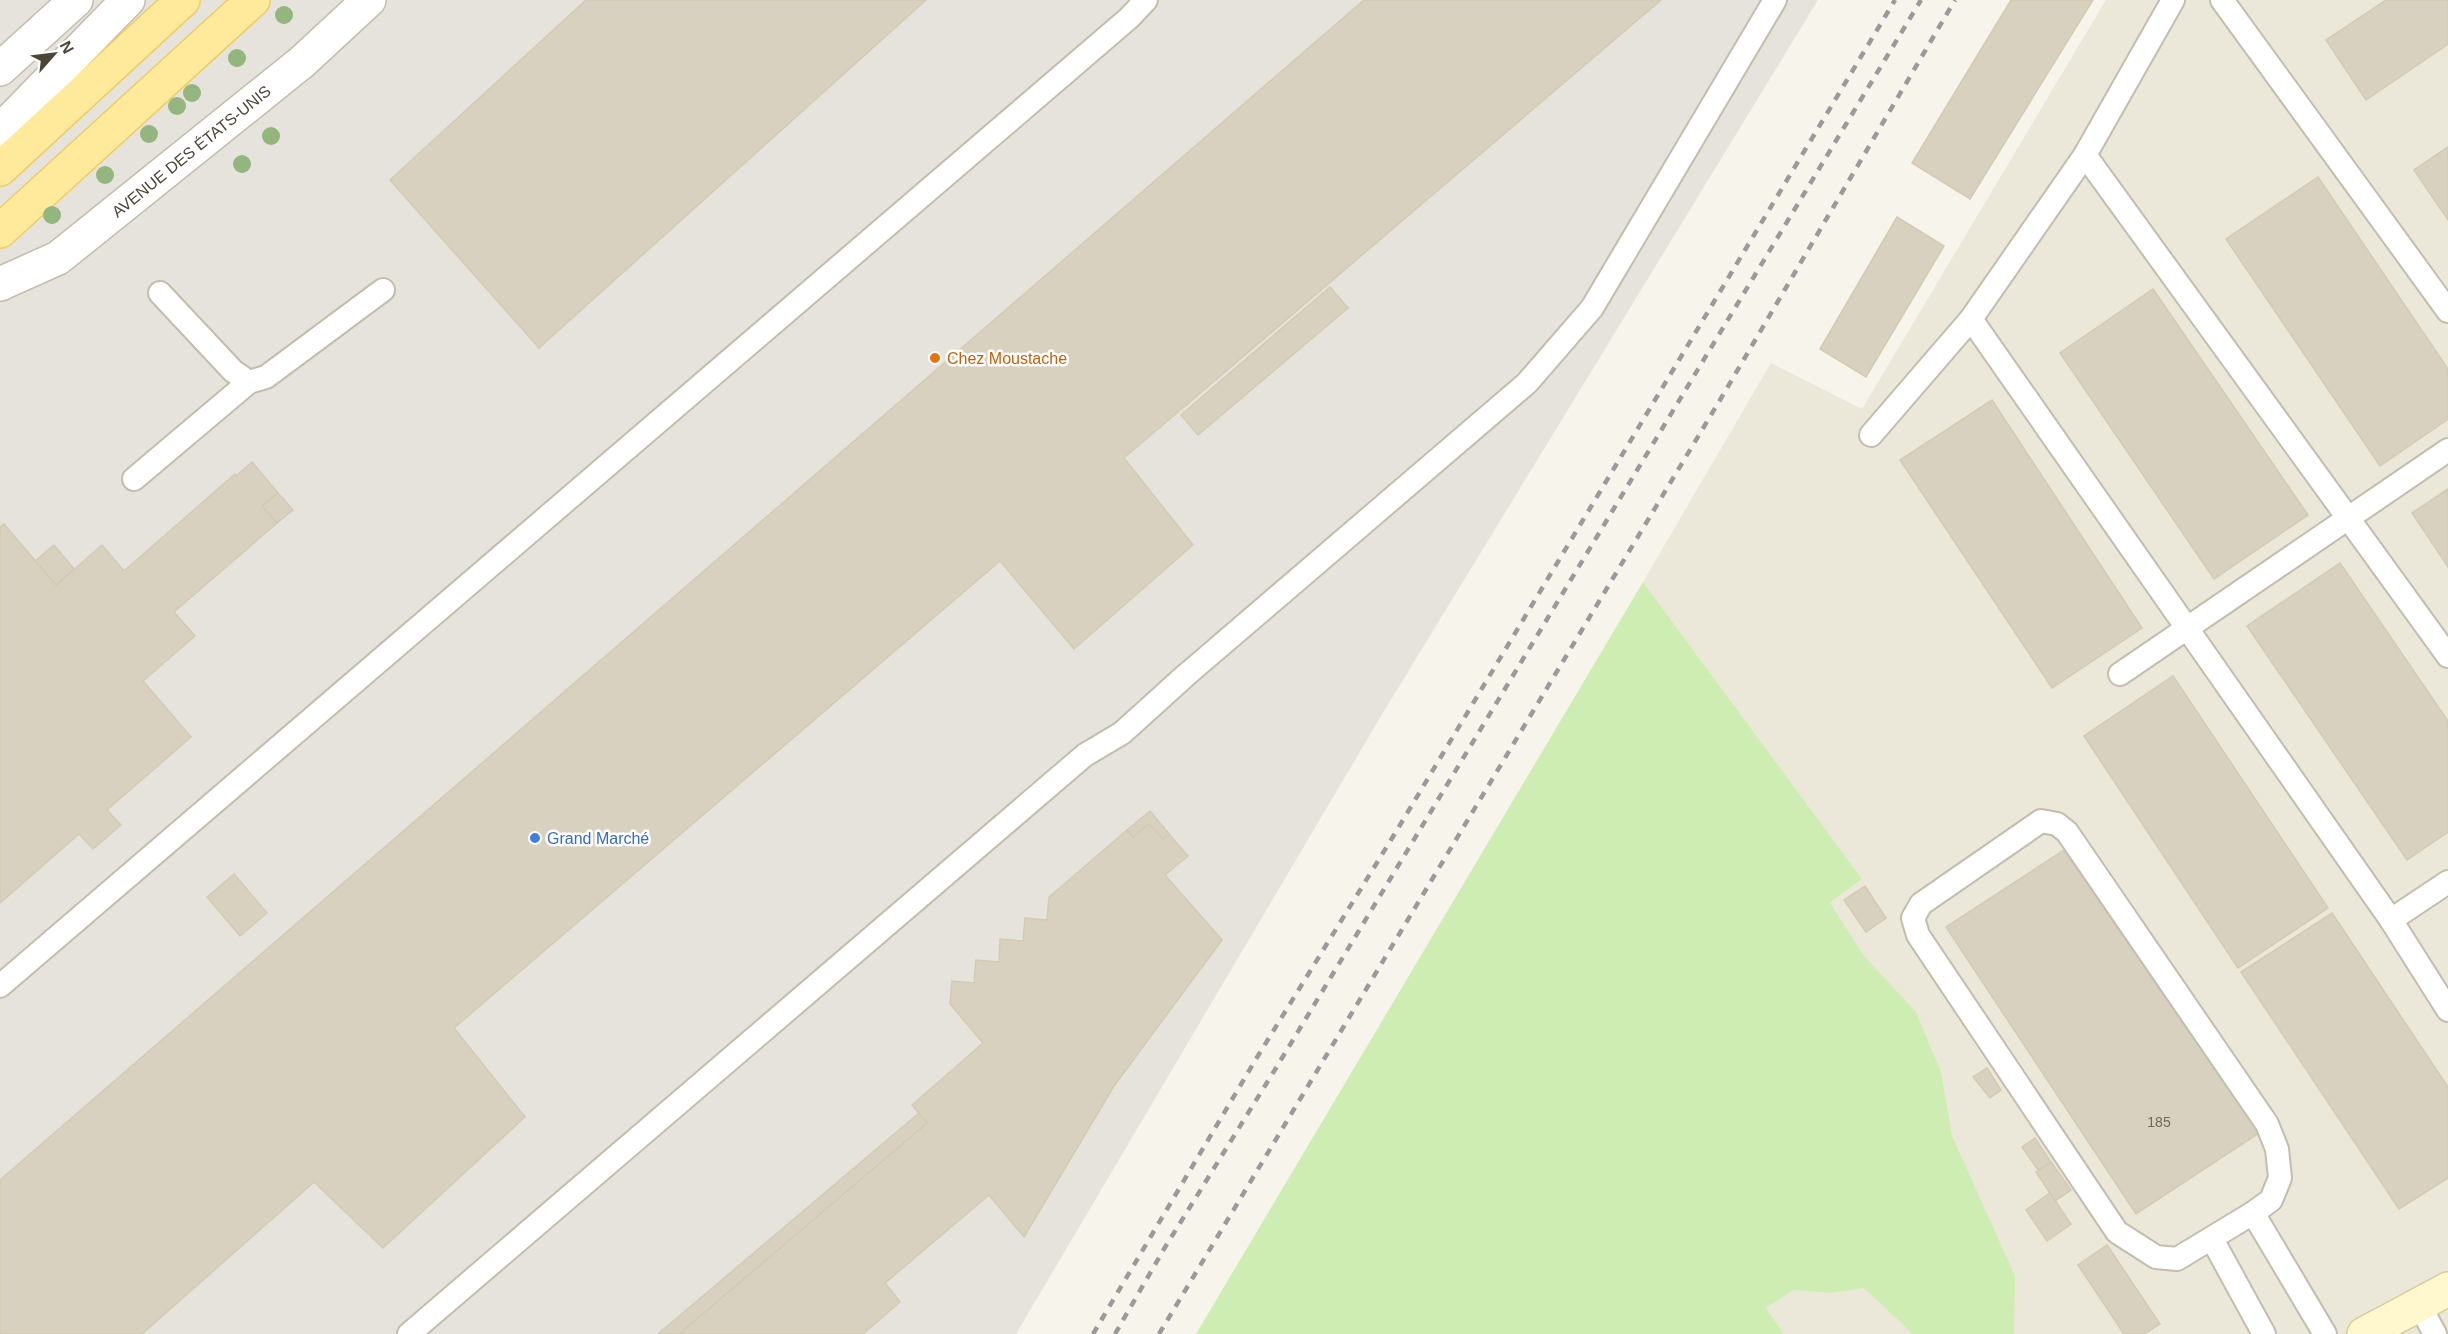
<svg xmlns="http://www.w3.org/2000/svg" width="2448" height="1334" font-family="Arial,sans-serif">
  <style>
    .residential { fill: #ebe7d9 }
    .industrial { fill: #e6e3dc }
    .green { fill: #ceedb2 }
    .building { fill: #d9d1c0; stroke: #d4cab2; stroke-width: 1.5 }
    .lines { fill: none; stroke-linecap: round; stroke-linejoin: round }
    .lane-casing { stroke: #c3bdad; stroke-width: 26 }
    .street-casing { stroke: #c3bdad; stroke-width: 36 }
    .secondary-casing { stroke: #d9cd99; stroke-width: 36 }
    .primary-casing { stroke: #ecce64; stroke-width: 36 }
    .lane { stroke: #fff; stroke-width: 22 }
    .street { stroke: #fff; stroke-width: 33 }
    .secondary { stroke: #fff7cd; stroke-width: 33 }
    .primary { stroke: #ffea9c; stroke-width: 33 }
    .rail { stroke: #9a9a9a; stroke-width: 4.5; stroke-dasharray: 8 8; stroke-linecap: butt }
    .tree { fill: #93b67f }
    .food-dot { fill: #e8710a; stroke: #fff; stroke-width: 2 }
    .shop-dot { fill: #3f7fe0; stroke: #fff; stroke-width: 2 }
    .labels { text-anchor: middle; stroke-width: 5; stroke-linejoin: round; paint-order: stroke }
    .number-label { font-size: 14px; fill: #6f695a }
    .street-label { font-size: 16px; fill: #4c4638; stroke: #fff }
    .food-label { font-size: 16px; fill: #c56008; stroke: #fff; text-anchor: start }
    .shop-label { font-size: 16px; fill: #366cbe; stroke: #fff; text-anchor: start }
  </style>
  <rect width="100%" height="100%" fill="#f6f4eb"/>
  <path class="residential" d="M2106 0H2448V1334H1784L1766 1308 1899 1223 1816 914 1862 879 1643 582 1771 363 1862 409Z"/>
  <path class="industrial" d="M0 0H1818L1381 716 1016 1334H0Z"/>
  <path class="green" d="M1643 582 1862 879 1830 903 1864 956 1916 1012 1941 1072 1952 1136 2015 1276 2014 1334H1913L1864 1288 1830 1293 1794 1290 1766 1308 1784 1334H1196Z"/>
  <g class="building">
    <path d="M586 0H926L539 348 390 180Z"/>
    <path d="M1364 0H1661L1124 458 1193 545 1074 649 1000 561 454 1028 525 1117 383 1248 314 1182 142 1334H0V1180Z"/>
    <path d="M2011 0H2093L1970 199 1912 163Z"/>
    <path d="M2386 0H2448V44L2366 100 2326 40Z"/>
    <path d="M2448 147V220L2414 170Z"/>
    <path d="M2318 177 2448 369V419L2380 466 2226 239Z"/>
    <path d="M1897 217 1944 246 1866 377 1820 349Z"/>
    <path d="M1330 287 1348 308 1198 435 1181 415Z"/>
    <path d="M2153 289 2308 515 2214 579 2060 353Z"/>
    <path d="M1992 400 2142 628 2052 688 1900 460Z"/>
    <path d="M252 462 278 493 262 506 277 523 174 612 195 636 143 681 191 737 107 810 121 825 93 849 79 834 0 903V527L4 524 56 585 102 545 124 571 235 474 236 476Z"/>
    <path d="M2448 489V567L2412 513Z"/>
    <path d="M278 493 293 510 277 523 262 506Z"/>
    <path d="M54 545 74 569 56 585 35 561Z"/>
    <path d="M2340 563 2448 721V832L2407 860 2247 626Z"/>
    <path d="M2173 676 2328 908 2238 968 2084 736Z"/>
    <path d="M1150 811 1169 834 1163 839 1149 824 1133 837 1127 830Z"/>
    <path d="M1149 824 1163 839 1169 834 1188 856 1165 875 1222 940 1114 1086 1024 1237 989 1195 885 1283 900 1302 863 1334H679L927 1123 912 1105 983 1043 950 1004 952 981 974 983 976 960 999 962 1000 939 1023 941 1025 918 1047 920 1049 897 1127 830 1133 837Z"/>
    <path d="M2064 850 2259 1133 2136 1214 1946 927Z"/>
    <path d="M234 874 267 913 240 936 207 897Z"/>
    <path d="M1865 886 1886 918 1866 932 1844 900Z"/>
    <path d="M2332 913 2448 1087V1178L2399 1209 2241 972Z"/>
    <path d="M1987 1068 2001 1090 1990 1098 1973 1077Z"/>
    <path d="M919 1113 927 1123 679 1334H658Z"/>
    <path d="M2035 1138 2051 1162 2038 1170 2022 1147Z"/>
    <path d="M2051 1162 2071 1190 2055 1201 2036 1172Z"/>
    <path d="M2050 1193 2071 1224 2047 1241 2026 1210Z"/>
    <path d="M2107 1245 2160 1324 2144 1334H2124L2078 1265Z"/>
  </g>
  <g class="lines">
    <defs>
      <g id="lane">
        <path d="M2222 0 2448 311"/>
        <path d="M2085 155 2448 656"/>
        <path d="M160 293 233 371 249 382 266 377 383 290"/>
        <path d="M1971 319 2391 920 2448 1010"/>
        <path d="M1871 435 1971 319 2085 155 2173 0"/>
        <path d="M134 479 249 382"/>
        <path d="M2120 674 2448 450"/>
        <path d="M2041 821 2057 824 2067 832 2267 1124 2277 1149 2280 1178 2271 1200 2253 1213 2177 1259 2156 1257 2117 1232 1918 935 1913 918 1921 904Z"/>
        <path d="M2391 920 2448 882"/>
        <path d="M0 986 1129 18 1146 0"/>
        <path d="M2253 1213 2325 1334"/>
        <path d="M2212 1239 2264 1334"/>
        <path d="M2420 1306 2435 1334"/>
        <path d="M409 1334 1085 755 1122 733 1185 676 1527 383 1592 308 1775 0"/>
      </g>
      <g id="street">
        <path d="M0 69 76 0"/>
        <path d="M0 131 128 0"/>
        <path d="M0 284 58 258 302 62 369 0"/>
      </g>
      <path id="secondary" d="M2364 1334 2448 1289"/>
      <g id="primary">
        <path d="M0 169 183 0"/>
        <path d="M0 231 253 0"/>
      </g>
    </defs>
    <use href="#lane" class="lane-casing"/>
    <use href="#street" class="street-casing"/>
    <use href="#secondary" class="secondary-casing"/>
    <use href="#primary" class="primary-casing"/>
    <use href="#lane" class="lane"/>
    <use href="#street" class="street"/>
    <use href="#secondary" class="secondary"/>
    <use href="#primary" class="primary"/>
    <g class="rail">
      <path d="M1093 1334 1256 1059 1394 835 1895 0"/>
      <path d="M1115 1334 1164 1249 1276 1068 1921 0"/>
      <path d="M1159 1334 1720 400 1955 0"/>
    </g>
  </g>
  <g class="tree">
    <circle cx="284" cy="15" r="9"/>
    <circle cx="237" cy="58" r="9"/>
    <circle cx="192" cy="93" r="9"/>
    <circle cx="177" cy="106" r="9"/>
    <circle cx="149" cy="134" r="9"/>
    <circle cx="271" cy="136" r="9"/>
    <circle cx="242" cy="164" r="9"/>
    <circle cx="105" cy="175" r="9"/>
    <circle cx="52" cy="215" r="9"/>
  </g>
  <circle class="food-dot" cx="935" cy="358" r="6"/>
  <circle class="shop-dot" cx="535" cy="838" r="6"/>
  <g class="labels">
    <g class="number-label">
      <text x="2159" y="1127">185</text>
    </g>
    <g class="street-label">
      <text transform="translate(191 151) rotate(-39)" y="6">AVENUE DES ÉTATS-UNIS</text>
    </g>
    <g class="food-label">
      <text x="947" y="364">Chez Moustache</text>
    </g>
    <g class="shop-label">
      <text x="547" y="844">Grand Marché</text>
    </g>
  </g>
  <g transform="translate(54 54) rotate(62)" stroke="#ffffff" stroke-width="4.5" paint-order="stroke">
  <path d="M0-4.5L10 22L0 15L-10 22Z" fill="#4c4638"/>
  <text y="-9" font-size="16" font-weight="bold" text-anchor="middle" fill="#4c4638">N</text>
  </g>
</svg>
